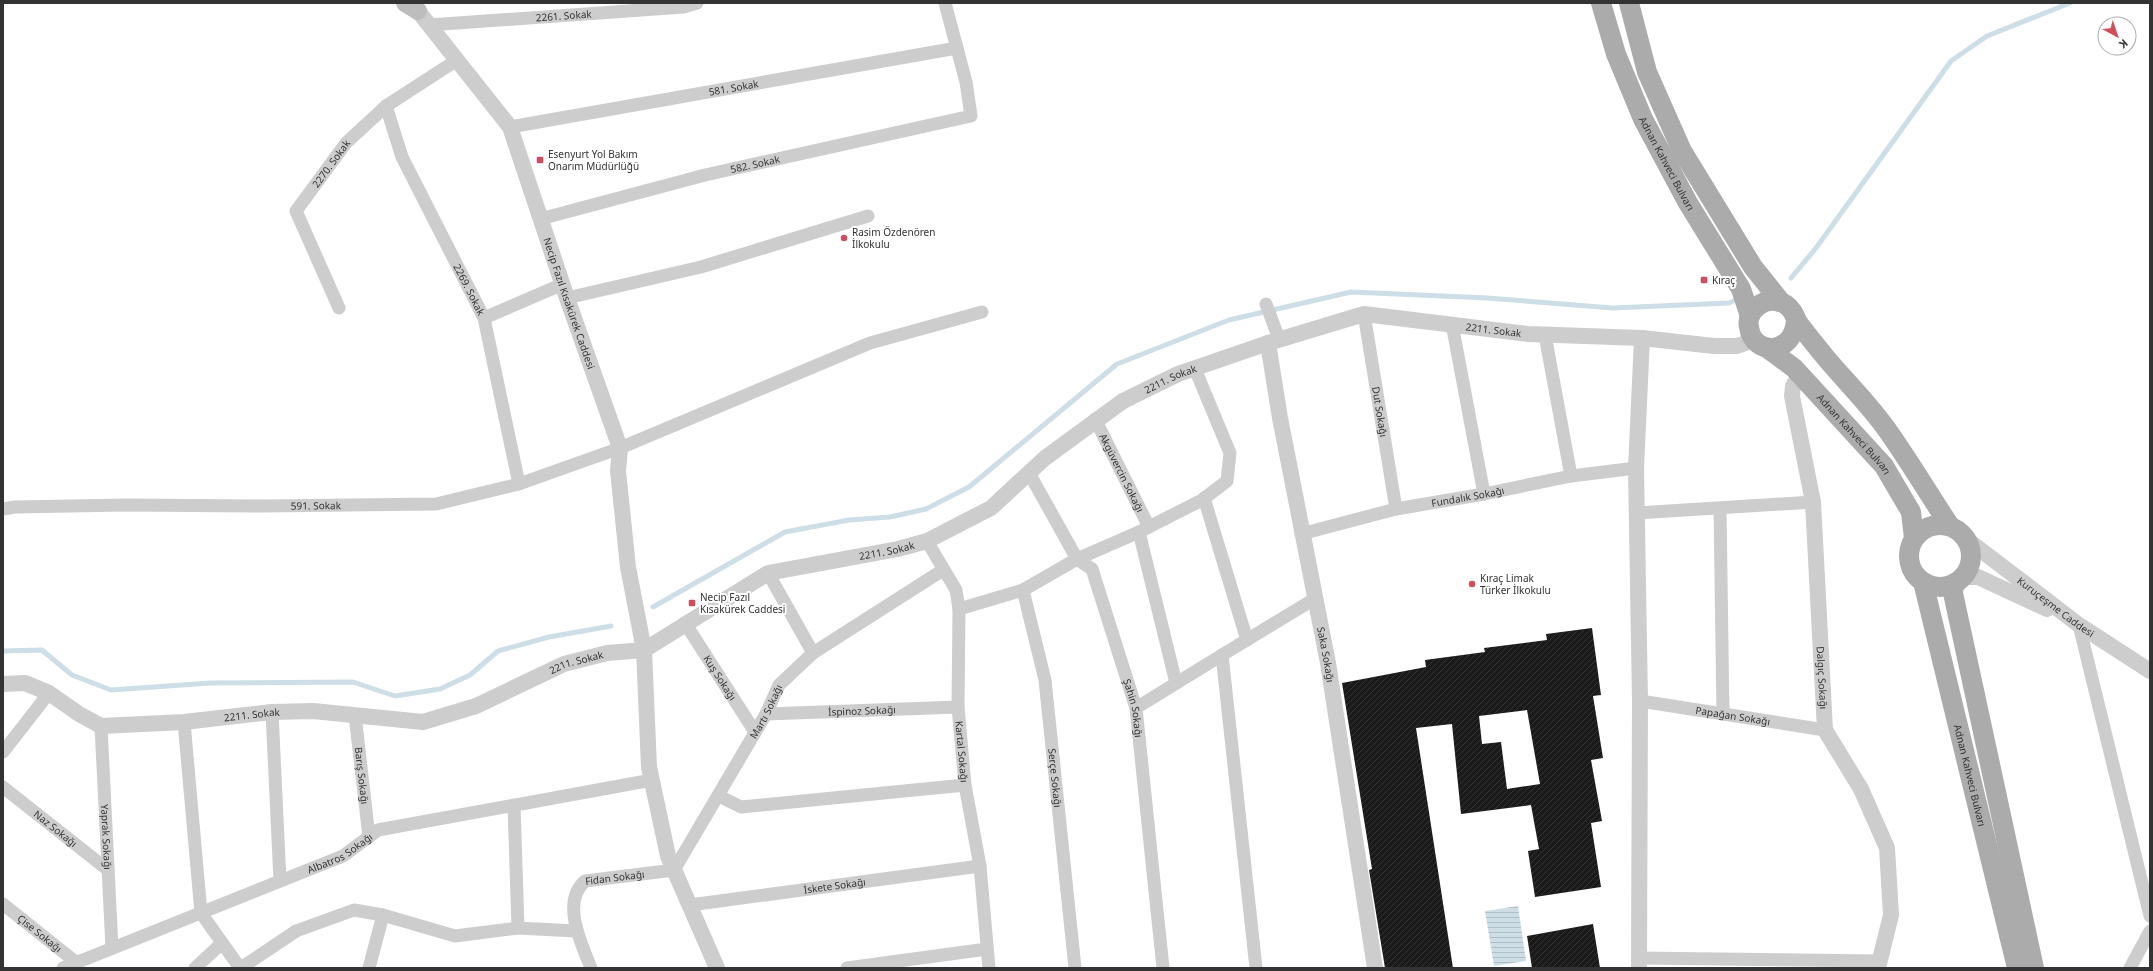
<svg xmlns="http://www.w3.org/2000/svg" width="2153" height="971" font-family="'Noto Sans',sans-serif">
  <style>
    .water { fill: url(#water-rules) }
    .lines { fill: none; stroke-linecap: round; stroke-linejoin: round }
    .stream { stroke: #cddee6; stroke-width: 5 }
    .building { fill: url(#building-hatch); fill-rule: evenodd }
    .minor { stroke: #cdcdcd; stroke-width: 13 }
    .tertiary { stroke: #cdcdcd; stroke-width: 16 }
    .secondary { stroke: #bdbdbd; stroke-width: 18 }
    .primary { stroke: #ababab; stroke-width: 20 }
    .poi-dot { fill: #d24c5b; stroke: #fff; stroke-width: 1.5 }
    .labels { text-anchor: middle; stroke-width: 4; stroke-linejoin: round; paint-order: stroke }
    .street-label { font-size: 10px; fill: #333; stroke: #fff }
    .poi-label { font-size: 10px; fill: #333; stroke: #fff; text-anchor: start }
  </style>
  <defs>
    <pattern id="water-rules" width="6" height="5" patternUnits="userSpaceOnUse"><rect width="6" height="5" fill="#cddee6"/><path d="M0 2.5h6" fill="none" stroke="#b0bfc6"/></pattern>
    <pattern id="building-hatch" width="6" height="6" patternUnits="userSpaceOnUse"><rect width="6" height="6" fill="#1a1a1a"/><path d="M-1 1l2-2M0 6l6-6M5 7l2-2" fill="none" stroke="#333"/></pattern>
  </defs>
  <rect width="100%" height="100%" fill="#fff"/>
  <path class="water" d="M1518 906 1526 961 1494 966 1485 911Z"/>
  <g class="lines">
    <g class="stream">
      <path d="M1791 278 1816 248 1951 61 1987 36 2070 3"/>
      <path d="M653 607 785 532 849 520 890 517 926 509 969 487 1117 364 1229 320 1351 292 1487 298 1613 308 1729 303 1740 298"/>
      <path d="M3 651 42 650 72 675 111 690 210 683 353 682 395 696 440 689 470 675 498 651 549 637 611 626"/>
    </g>
  </g>
  <g class="building">
    <path d="M1592 628 1601 695 1593 696 1603 758 1591 760 1602 821 1591 823 1601 887 1535 897 1528 851 1539 849 1531 805 1461 814 1452 724 1416 728 1453 968H1385L1369 870 1372 869 1342 683 1426 667 1425 660 1485 652 1484 648 1547 640 1546 634ZM1527 710 1540 784 1507 789 1501 742 1482 744 1479 716Z"/>
    <path d="M1593 924 1600 968H1532L1527 936Z"/>
  </g>
  <g class="lines">
    <g class="minor">
      <path id="s1" d="M429 25 684 7 697 3"/>
      <path id="s2" d="M386 106 402 157 484 318 519 484"/>
      <path id="s3" d="M510 127 957 48"/>
      <path id="s4" d="M540 219 705 175 971 116 966 82 945 3"/>
      <path d="M567 298 701 267 868 216"/>
      <path d="M1266 304 1279 339"/>
      <path id="s5" d="M339 308 296 211 346 143 386 106 457 60"/>
      <path id="s6" d="M1364 314 1396 509"/>
      <path d="M484 318 563 284"/>
      <path d="M1452 324 1484 494"/>
      <path d="M1545 335 1571 476"/>
      <path id="s7" d="M1095 419 1149 527"/>
      <path id="s8" d="M1029 473 1077 559 1092 569 1136 708 1163 968"/>
      <path d="M1204 498 1247 640"/>
      <path id="s9" d="M3 509 15 507 126 505 263 506 436 504 519 484 620 448 870 343 982 312"/>
      <path d="M1720 509 1723 714"/>
      <path d="M1637 513 1813 502"/>
      <path d="M1139 532 1176 683"/>
      <path id="s10" d="M1301 534 1396 509 1484 494 1571 476 1636 468"/>
      <path id="s11" d="M927 541 956 590 959 609 958 707 965 785 980 866 989 968"/>
      <path d="M768 573 813 653"/>
      <path id="s12" d="M1023 590 1045 680 1075 968"/>
      <path d="M959 609 1023 590 1077 559 1139 532 1202 500 1227 481 1230 453 1195 369"/>
      <path id="s13" d="M685 623 755 732"/>
      <path d="M2079 625 2150 916"/>
      <path id="s14" d="M1640 701 1825 730"/>
      <path d="M1136 708 1222 655"/>
      <path d="M272 712 280 881"/>
      <path id="s15" d="M766 714 958 707"/>
      <path id="s16" d="M355 715 369 837"/>
      <path d="M184 722 201 913 240 968"/>
      <path id="s17" d="M101 726 112 948"/>
      <path d="M3 752 49 693"/>
      <path id="s18" d="M3 787 108 870"/>
      <path d="M719 796 741 807 965 785"/>
      <path id="s19" d="M3 904 77 963"/>
      <path id="s20" d="M690 905 980 866"/>
      <path d="M518 928 576 931"/>
      <path d="M1639 958 1879 961"/>
      <path id="s21" d="M63 968 343 856 378 830 652 780"/>
      <path d="M195 968 222 943"/>
      <path d="M241 968 296 931 354 910 383 915 455 936 518 928 514 805"/>
      <path d="M369 968 383 915"/>
      <path id="s22" d="M591 968C581 943 561 902 585 881L674 870 766 714 779 685 813 653 943 570"/>
      <path d="M847 968 987 949"/>
      <path d="M1256 968 1222 655 1316 598"/>
      <path d="M2130 968 2150 931"/>
    </g>
    <g class="tertiary">
      <path id="s23" d="M418 11 510 127 567 298 620 448 618 471 628 567 644 650 649 767 668 856 717 968"/>
      <path id="s24" d="M1268 343 1280 418 1328 663 1375 968"/>
      <path id="s25" d="M1800 374 1793 386 1792 396 1813 502 1825 730 1861 789 1887 848 1891 915 1878 968"/>
      <path id="s26" d="M1965 538 2079 625 2150 671"/>
      <path d="M1962 577H1978L2047 609"/>
      <path id="s27" d="M3 684 25 683 49 693 79 714 101 726 184 722 272 712 313 711 423 722 476 706 564 664 607 653 644 650 768 573 898 549 927 541 991 508 1045 458 1123 401 1178 374 1268 343 1364 314 1528 334 1642 338 1714 346H1737L1754 340"/>
      <path d="M1639 968 1640 701 1636 468 1642 338"/>
    </g>
    <path class="secondary" d="M405 3 418 11"/>
    <g class="primary">
      <path id="s28" d="M1601 3 1616 54 1643 119 1688 203 1741 289 1750 316"/>
      <path d="M1629 3 1647 72 1682 151 1753 267 1781 302"/>
      <path d="M1796 320C1794 355 1753 357 1749 327 1747 319 1751 311 1758 306 1768 297 1785 300 1792 311 1795 315 1796 320 1799 324 1808 336 1817 347 1826 358 1847 383 1872 407 1890 434 1911 464 1930 496 1950 526"/>
      <path id="s29" d="M1767 348 1794 368 1884 466 1911 512 1914 538"/>
      <circle cx="1940" cy="556" r="31"/>
      <path id="s30" d="M1923 582 2017 968"/>
      <path d="M1954 584 1953 593 2034 968"/>
    </g>
  </g>
  <g class="poi-dot">
    <rect x="536" y="156" width="8" height="8" rx="2"/>
    <circle cx="844" cy="238" r="4"/>
    <rect x="1700" y="276" width="8" height="8" rx="2"/>
    <circle cx="1472" cy="584" r="4"/>
    <rect x="688" y="599" width="8" height="8" rx="2"/>
  </g>
  <g class="labels">
    <g class="street-label">
      <text dy="4" stroke="none"><textPath href="#s1" startOffset="135">2261. Sokak</textPath></text>
      <text dy="4" stroke="none"><textPath href="#s3" startOffset="227">581. Sokak</textPath></text>
      <text dy="4" stroke="none"><textPath href="#s28" startOffset="174">Adnan Kahveci Bulvarı</textPath></text>
      <text dy="4" stroke="none"><textPath href="#s5" startOffset="165">2270. Sokak</textPath></text>
      <text dy="4" stroke="none"><textPath href="#s4" startOffset="222">582. Sokak</textPath></text>
      <text dy="4" stroke="none"><textPath href="#s2" startOffset="202">2269. Sokak</textPath></text>
      <text dy="4" stroke="none"><textPath href="#s23" startOffset="334">Necip Fazıl Kısakürek Caddesi</textPath></text>
      <text dy="4" stroke="none"><textPath href="#s27" startOffset="1605">2211. Sokak</textPath></text>
      <text dy="4" stroke="none"><textPath href="#s27" startOffset="1270">2211. Sokak</textPath></text>
      <text dy="4" stroke="none"><textPath href="#s6" startOffset="99">Dut Sokağı</textPath></text>
      <text dy="4" stroke="none"><textPath href="#s29" startOffset="123">Adnan Kahveci Bulvarı</textPath></text>
      <text dy="4" stroke="none"><textPath href="#s7" startOffset="60">Akgüvercin Sokağı</textPath></text>
      <text dy="4" stroke="none"><textPath href="#s10" startOffset="171">Fundalık Sokağı</textPath></text>
      <text dy="4" stroke="none"><textPath href="#s9" startOffset="313">591. Sokak</textPath></text>
      <text dy="4" stroke="none"><textPath href="#s27" startOffset="934">2211. Sokak</textPath></text>
      <text dy="4" stroke="none"><textPath href="#s26" startOffset="114">Kuruçeşme Caddesi</textPath></text>
      <text dy="4" stroke="none"><textPath href="#s24" startOffset="317">Saka Sokağı</textPath></text>
      <text dy="4" stroke="none"><textPath href="#s27" startOffset="598">2211. Sokak</textPath></text>
      <text dy="4" stroke="none"><textPath href="#s13" startOffset="65">Kuş Sokağı</textPath></text>
      <text dy="4" stroke="none"><textPath href="#s25" startOffset="308">Dalgıç Sokağı</textPath></text>
      <text dy="4" stroke="none"><textPath href="#s8" startOffset="262">Şahin Sokağı</textPath></text>
      <text dy="4" stroke="none"><textPath href="#s15" startOffset="96">İspinoz Sokağı</textPath></text>
      <text dy="4" stroke="none"><textPath href="#s22" startOffset="366">Martı Sokağı</textPath></text>
      <text dy="4" stroke="none"><textPath href="#s27" startOffset="261">2211. Sokak</textPath></text>
      <text dy="4" stroke="none"><textPath href="#s14" startOffset="94">Papağan Sokağı</textPath></text>
      <text dy="4" stroke="none"><textPath href="#s11" startOffset="219">Kartal Sokağı</textPath></text>
      <text dy="4" stroke="none"><textPath href="#s30" startOffset="199">Adnan Kahveci Bulvarı</textPath></text>
      <text dy="4" stroke="none"><textPath href="#s16" startOffset="61">Barış Sokağı</textPath></text>
      <text dy="4" stroke="none"><textPath href="#s12" startOffset="191">Serçe Sokağı</textPath></text>
      <text dy="4" stroke="none"><textPath href="#s18" startOffset="67">Naz Sokağı</textPath></text>
      <text dy="4" stroke="none"><textPath href="#s17" startOffset="111">Yaprak Sokağı</textPath></text>
      <text dy="4" stroke="none"><textPath href="#s21" startOffset="300">Albatros Sokağı</textPath></text>
      <text dy="4" stroke="none"><textPath href="#s22" startOffset="123">Fidan Sokağı</textPath></text>
      <text dy="4" stroke="none"><textPath href="#s20" startOffset="146">İskete Sokağı</textPath></text>
      <text dy="4" stroke="none"><textPath href="#s19" startOffset="47">Çise Sokağı</textPath></text>
    </g>
    <g class="poi-label">
      <text x="548" y="158">Esenyurt Yol Bakım<tspan x="548" dy="12">Onarım Müdürlüğü</tspan></text>
      <text x="852" y="236">Rasim Özdenören<tspan x="852" dy="12">İlkokulu</tspan></text>
      <text x="1712" y="284">Kıraç</text>
      <text x="1480" y="582">Kıraç Limak<tspan x="1480" dy="12">Türker İlkokulu</tspan></text>
      <text x="700" y="601">Necip Fazıl<tspan x="700" dy="12">Kısakürek Caddesi</tspan></text>
    </g>
  </g>
  <rect width="2153" height="971" fill="none" stroke="#333333" stroke-width="8"/>
  <g transform="translate(2117 36) rotate(140)"><circle r="19" fill="#ffffff" stroke="#adadad"/>
  <path d="M0-3L7 15L0 10L-7 15Z" fill="#d24c5b"/>
  <text y="-6" font-size="11" font-weight="bold" text-anchor="middle" fill="#333333">K</text>
  </g>
</svg>
